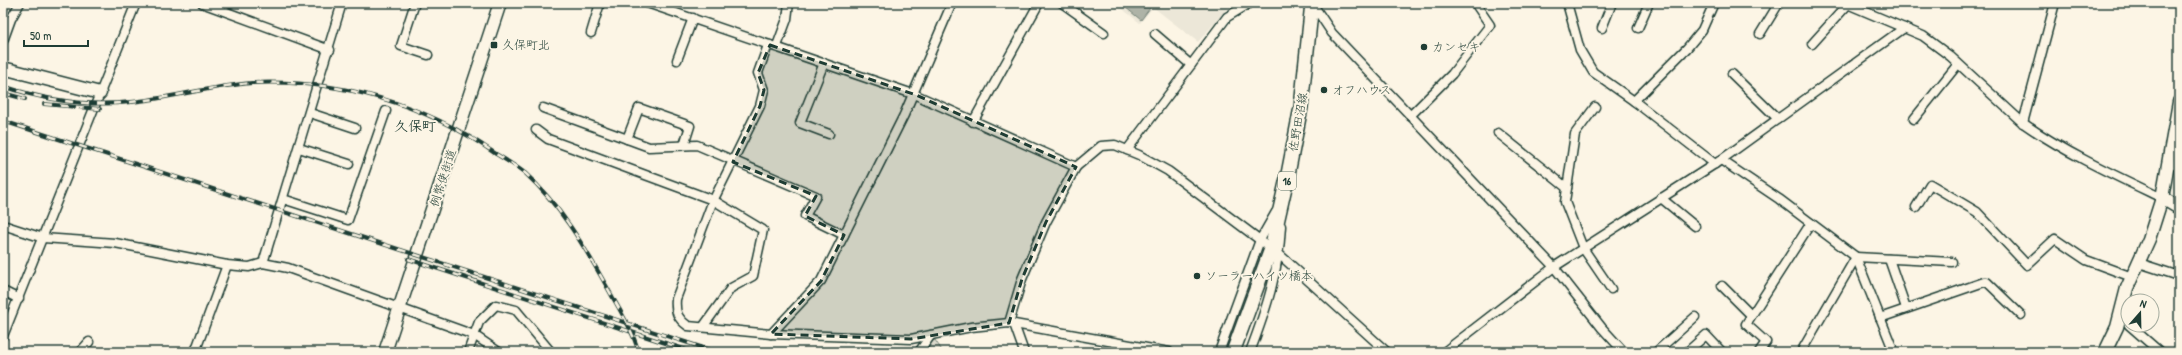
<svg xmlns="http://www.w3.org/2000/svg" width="2182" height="355" font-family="'Patrick Hand','Klee One',sans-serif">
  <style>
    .built { fill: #ece7d8 }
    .green { fill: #dcdacc; stroke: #7e8c80 }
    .water { fill: #aeb3a7; stroke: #758479 }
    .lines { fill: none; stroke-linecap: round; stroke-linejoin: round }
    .street-casing { stroke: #1f3d34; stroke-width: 11 }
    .secondary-casing { stroke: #1f3d34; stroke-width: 15 }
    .primary-casing { stroke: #1f3d34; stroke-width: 16 }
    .street { stroke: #fcf5e5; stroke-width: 8 }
    .secondary { stroke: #fcf5e5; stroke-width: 12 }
    .primary { stroke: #fcf5e5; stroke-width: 13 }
    .rail-casing { stroke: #1f3d34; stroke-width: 4 }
    .rail { stroke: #fcf5e5; stroke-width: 2.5; stroke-dasharray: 8; stroke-linecap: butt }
    .marked { fill: #1f3d34; fill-opacity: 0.2; stroke: #1f3d34; stroke-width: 3; stroke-dasharray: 8 5; stroke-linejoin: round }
    .poi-dot { fill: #1f3d34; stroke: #fcf5e5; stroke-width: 1.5 }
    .labels { text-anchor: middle; stroke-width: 4; stroke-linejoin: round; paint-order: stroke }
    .shield { fill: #fcf5e5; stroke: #617469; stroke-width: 1 }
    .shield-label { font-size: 11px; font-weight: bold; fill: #1f3d34 }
    .poi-label { font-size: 12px; fill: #1f3d34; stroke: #fcf5e5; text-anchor: start }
    .street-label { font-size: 12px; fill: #1f3d34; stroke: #fcf5e5 }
    .quarter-label { font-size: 14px; font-weight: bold; fill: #1f3d34; stroke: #fcf5e5 }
  </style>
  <rect width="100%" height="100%" fill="#fcf5e5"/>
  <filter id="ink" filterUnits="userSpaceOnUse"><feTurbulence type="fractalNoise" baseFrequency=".025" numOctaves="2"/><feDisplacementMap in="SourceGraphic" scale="8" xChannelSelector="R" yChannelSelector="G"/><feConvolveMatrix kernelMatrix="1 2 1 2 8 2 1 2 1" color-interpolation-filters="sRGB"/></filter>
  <g filter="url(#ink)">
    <path class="built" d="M1115 3H1232L1198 42 1153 7 1140 23Z"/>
    <path class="green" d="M935 340 943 352H924L930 342Z"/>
    <path class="water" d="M1120 3H1152L1153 4 1141 20Z"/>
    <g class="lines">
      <defs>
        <g id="street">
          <path d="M202 3 330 50"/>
          <path d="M415 3 401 46 428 55"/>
          <path d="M647 3 916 95 1076 167 1101 146 1115 145 1139 155 1168 171 1280 255 1387 352"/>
          <path d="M1062 3 1104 33"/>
          <path d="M1312 3 1332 33 1554 267 1602 328 1624 352"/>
          <path d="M1567 3 1580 50 1593 72 1634 101 1715 164"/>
          <path d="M1845 3 1923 36 1950 56 2023 123C2066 153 2114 175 2162 198"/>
          <path d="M1602 28 1612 3"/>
          <path d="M1638 28 1649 3"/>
          <path d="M591 33 600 3"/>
          <path d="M1155 34 1191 65"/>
          <path d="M1760 34 1779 3"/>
          <path d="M3 41 11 19 20 3"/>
          <path d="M1812 44 1849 3"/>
          <path d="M770 45 767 48 758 73 764 90 760 106 712 203 676 299C675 312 677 318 688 326L771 334 911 339 971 327 1009 323 1169 352"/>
          <path d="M777 46 787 19 789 3"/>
          <path d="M677 60 693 18"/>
          <path d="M824 63 800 123 829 134"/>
          <path d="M1732 74 1778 119"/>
          <path d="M1634 101 1687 48 1702 30 1714 3"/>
          <path d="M1595 107 1575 134 1565 202 1583 248 1611 289"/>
          <path d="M543 108 649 147 697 145 816 196 805 216 844 235"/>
          <path d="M310 113 355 128"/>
          <path d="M1410 116 1452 74 1490 25 1477 6 1480 3"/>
          <path d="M1914 119 1958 64"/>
          <path d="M973 122 1039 3"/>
          <path d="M2023 123 2055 3"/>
          <path d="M536 130 548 139 713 200 763 230 753 276 731 288 703 327"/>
          <path d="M1498 133 1567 188"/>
          <path d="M627 139 639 108 690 126 684 145"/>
          <path d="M299 148 349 164"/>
          <path d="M1127 150 1227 17 1250 3"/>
          <path d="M1721 160 1779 199 1856 257 1894 352"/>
          <path d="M2169 164 2179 166"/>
          <path d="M1661 198 1695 226"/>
          <path d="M283 199 348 220 386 111"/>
          <path d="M1916 207 1930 184 1977 212 2027 265 2055 239 2086 260 2132 277"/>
          <path d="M3 225 43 238 115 243 227 265 249 267 263 263 288 268 474 335 499 352"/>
          <path d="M1856 257 1952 262"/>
          <path d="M1889 259 1906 308"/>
          <path d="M263 263 342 3"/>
          <path d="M2139 263 2179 276"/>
          <path d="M1722 286 1751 315"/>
          <path d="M3 291 19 299"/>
          <path d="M1880 318 1984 282H1987L2021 315"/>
          <path d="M1009 323 1022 279 1046 222 1076 167"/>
          <path d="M1014 324 1024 352"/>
          <path d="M2129 325 2160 352"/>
          <path d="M771 334 821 281 904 115 952 3"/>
          <path d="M3 336 136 3"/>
          <path d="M80 352 89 342"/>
          <path d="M195 352 227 265"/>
          <path d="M468 352 479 322 496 305 516 310 551 352"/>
          <path d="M919 352 931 335"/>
          <path d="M1219 352 1260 240 1276 212"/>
          <path d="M1250 352C1266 310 1279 271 1281 226"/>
          <path d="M1444 352 1554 267 1721 160 1904 28"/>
          <path d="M1656 352 1695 317"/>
          <path d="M1687 352 1706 335 1722 352"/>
          <path d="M1759 352 1766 342 1746 324 1811 223"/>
          <path d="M1801 352 1856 257"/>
        </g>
        <g id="secondary">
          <path d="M3 68 100 93"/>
          <path d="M2162 198 2179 208"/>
          <path d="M385 352 500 3"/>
          <path d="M2105 352 2117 327 2127 288 2149 239 2162 198 2179 102"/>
        </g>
        <path id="primary" d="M1233 352 1271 249 1288 174 1301 107 1312 3"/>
      </defs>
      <use href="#street" class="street-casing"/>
      <use href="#secondary" class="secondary-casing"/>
      <use href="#primary" class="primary-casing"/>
      <use href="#street" class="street"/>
      <use href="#secondary" class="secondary"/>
      <use href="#primary" class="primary"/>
      <defs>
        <g id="rail">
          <path d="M3 86C44 100 87 107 131 102 171 98 211 86 252 83 339 79 424 103 496 154 506 160 516 166 525 173 560 205 584 246 607 287 620 311 630 325 639 352"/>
          <path d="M3 93 25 99"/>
          <path d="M44 104 100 109"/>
          <path d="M3 121 716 352"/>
          <path d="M408 259 693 352"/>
        </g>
      </defs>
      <use href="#rail" class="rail-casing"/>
      <use href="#rail" class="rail"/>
    </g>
  </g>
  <path class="marked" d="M770 45 916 95 1076 167 1046 222 1022 279 1009 323 911 339 771 334 821 281 844 235 805 216 816 196 733 162 760 106 764 90 758 73Z"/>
  <g class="poi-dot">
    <rect x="490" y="41" width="8" height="8" rx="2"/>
    <circle cx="1424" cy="47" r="4"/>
    <circle cx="1324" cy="90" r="4"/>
    <circle cx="1197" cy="276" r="4"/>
  </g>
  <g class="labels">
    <rect class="shield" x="1278" y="172" width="18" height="18" rx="3"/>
    <g class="shield-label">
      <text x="1287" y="185">16</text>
    </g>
    <g class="poi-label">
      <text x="502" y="49">久保町北</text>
      <text x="1432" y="51">カンセキ</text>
      <text x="1332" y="94">オフハウス</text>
      <text x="1205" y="280">ソーラーハイツ橋本</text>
    </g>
    <g class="street-label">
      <text transform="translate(1298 122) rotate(-80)" y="4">佐野田沼線</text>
      <text transform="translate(443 178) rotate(-72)" y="4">例幣使街道</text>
    </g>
    <g class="quarter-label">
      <text x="415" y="131">久保町</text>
    </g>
  </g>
  <rect width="2182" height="355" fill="none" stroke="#fcf5e5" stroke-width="16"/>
  <rect x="8" y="8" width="2166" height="339" fill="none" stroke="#1f3d34" stroke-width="1.5" filter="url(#ink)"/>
  <g transform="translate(2140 313) rotate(20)"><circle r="19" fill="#fcf5e5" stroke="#a4ab9e"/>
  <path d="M0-3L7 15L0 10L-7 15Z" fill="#1f3d34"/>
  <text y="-6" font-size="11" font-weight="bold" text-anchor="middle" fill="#1f3d34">N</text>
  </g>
  <path d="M24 40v6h64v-6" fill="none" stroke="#1f3d34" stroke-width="2"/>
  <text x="30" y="40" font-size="12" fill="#1f3d34" stroke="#fcf5e5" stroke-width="3" paint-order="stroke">50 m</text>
</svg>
